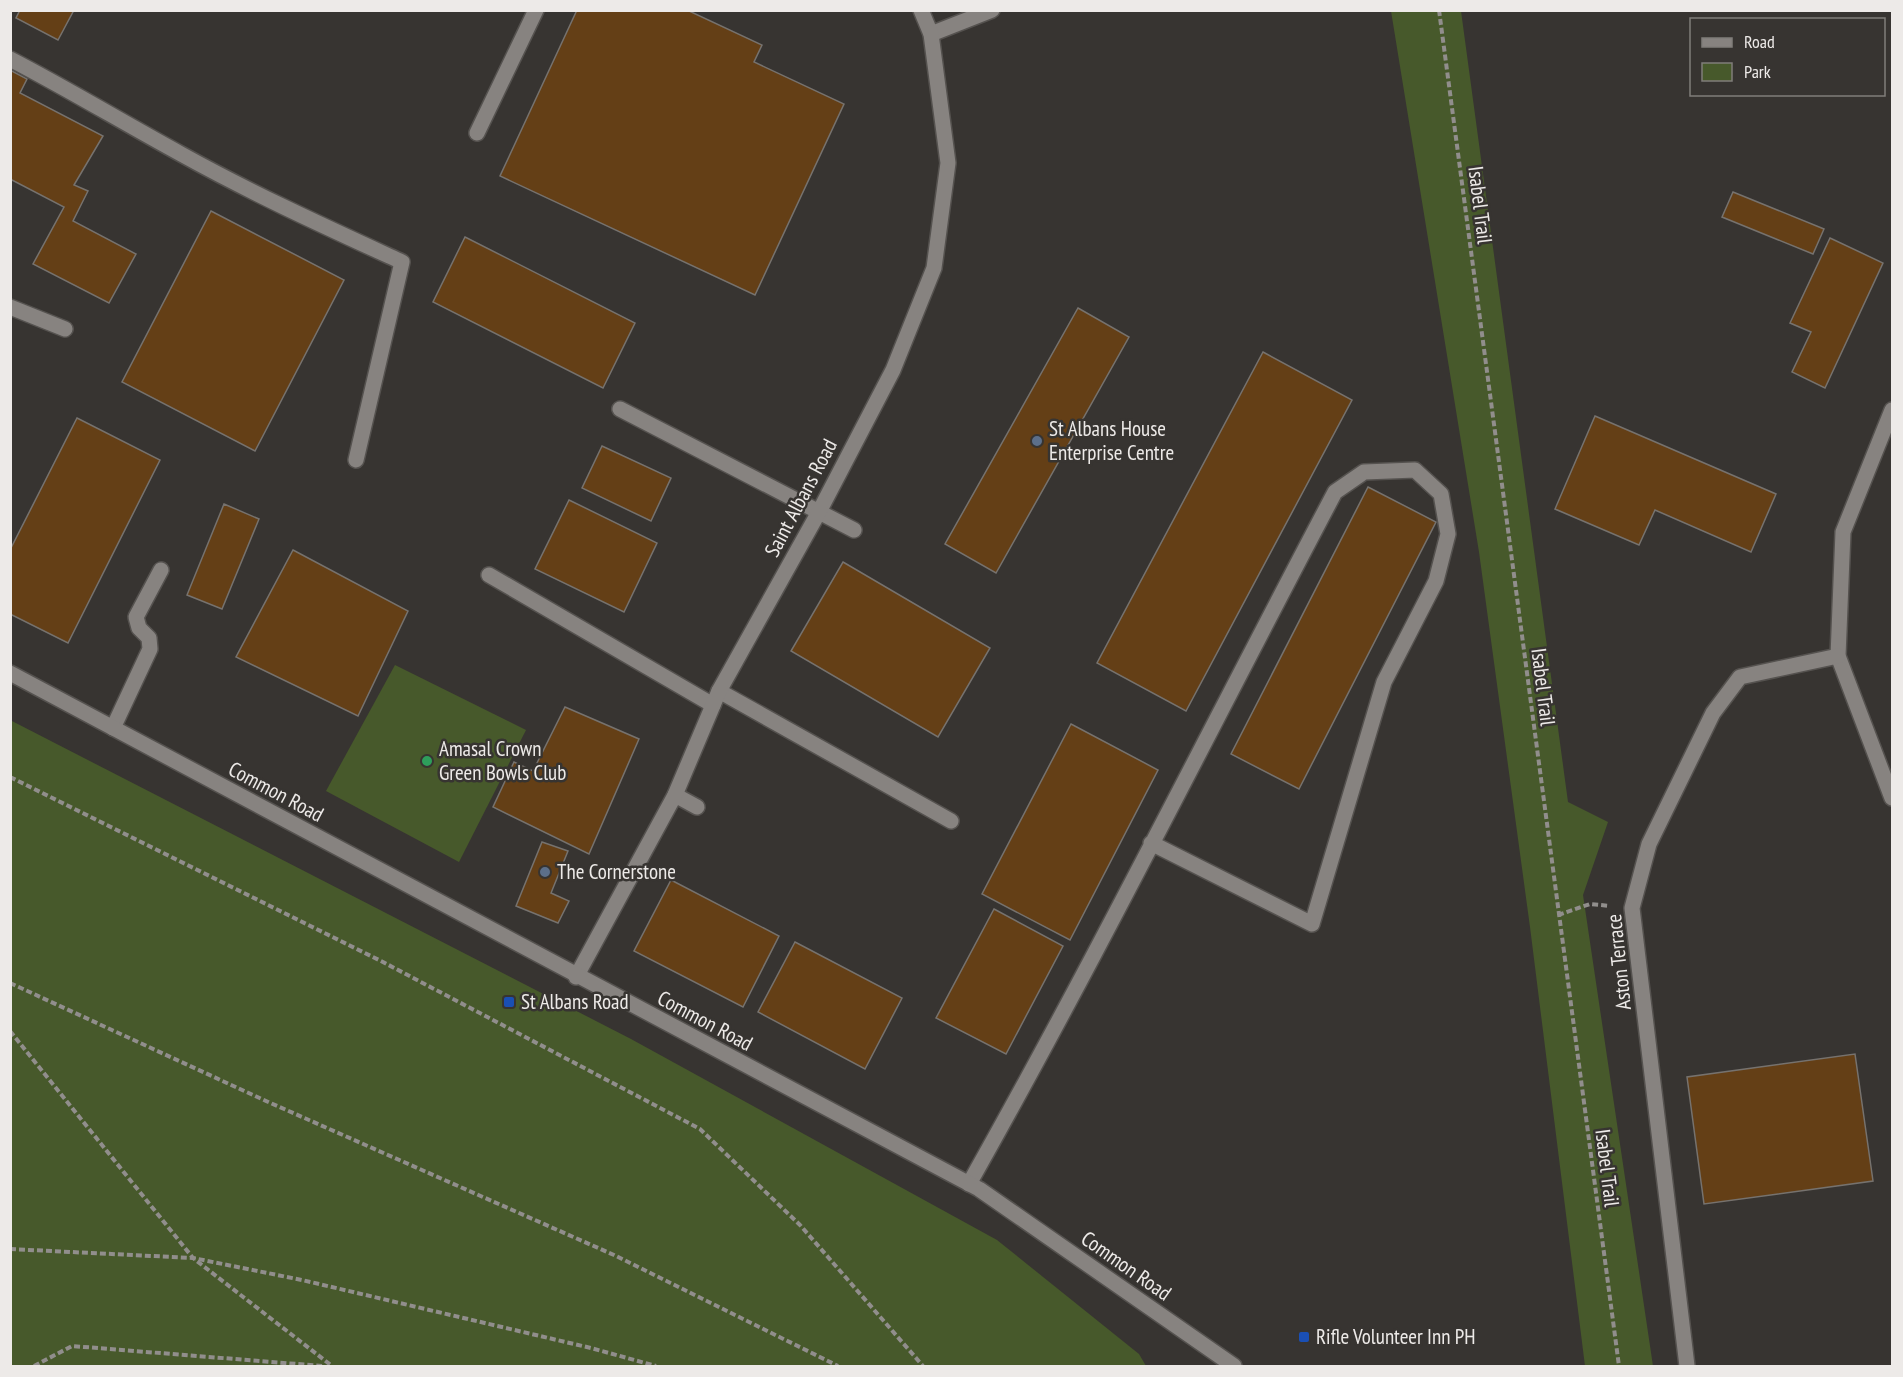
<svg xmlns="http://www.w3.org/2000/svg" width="1903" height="1377" font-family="'PT Sans Narrow',sans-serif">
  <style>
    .green { fill: #47592b }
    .building { fill: #643f16; stroke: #76726e; stroke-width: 1.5 }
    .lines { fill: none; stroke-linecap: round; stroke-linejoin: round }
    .service-casing { stroke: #55524f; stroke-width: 18 }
    .minor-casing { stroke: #55524f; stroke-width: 18 }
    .tertiary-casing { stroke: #55524f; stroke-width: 18 }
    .path { stroke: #918e8c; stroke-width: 4; stroke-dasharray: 6 3; stroke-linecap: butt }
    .service { stroke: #878380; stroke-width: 15 }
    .minor { stroke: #878380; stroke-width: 15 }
    .tertiary { stroke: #878380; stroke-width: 15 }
    .service-dot { fill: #5c6f8a; stroke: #373431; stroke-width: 2 }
    .leisure-dot { fill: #2e9e5b; stroke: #373431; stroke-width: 2 }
    .transit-dot { fill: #1a4fb4; stroke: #373431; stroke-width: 2 }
    .labels { text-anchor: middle; stroke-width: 5; stroke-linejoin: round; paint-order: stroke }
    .street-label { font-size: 21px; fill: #edeae8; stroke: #373431 }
    .poi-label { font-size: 21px; fill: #edeae8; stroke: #373431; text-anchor: start }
  </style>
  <rect width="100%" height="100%" fill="#373431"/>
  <g class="green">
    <path d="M1391 11H1461L1568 802 1608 822 1583 895 1653 1366H1585L1530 927 1479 552Z"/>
    <path d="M395 665 526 730 459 862 326 791Z"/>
    <path d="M10 720 631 1039 997 1240 1139 1354 1146 1366H11Z"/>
  </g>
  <g class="building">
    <path d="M20 10H74L58 40 16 18Z"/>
    <path d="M577 10H687L762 45 754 62 844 104 755 295 500 176Z"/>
    <path d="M10 70 27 79 20 93 103 136 74 185 88 191 73 221 136 254 109 303 33 264 64 207 10 179Z"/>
    <path d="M1733 192 1824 229 1813 254 1722 217Z"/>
    <path d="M211 211 344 280 255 451 122 382Z"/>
    <path d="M465 237 635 323 603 388 433 302Z"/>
    <path d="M1830 238 1883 263 1825 388 1792 372 1811 332 1790 323Z"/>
    <path d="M1078 308 1129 337 996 573 945 544Z"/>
    <path d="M1263 352 1352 400 1186 711 1097 663Z"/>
    <path d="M1595 416 1776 494 1751 552 1655 510 1639 545 1555 509Z"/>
    <path d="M77 418 160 460 68 643 10 614V550Z"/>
    <path d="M602 446 671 478 651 521 582 488Z"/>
    <path d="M1368 487 1436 522 1299 789 1231 754Z"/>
    <path d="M569 500 657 543 624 612 535 569Z"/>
    <path d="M224 504 259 519 222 609 187 595Z"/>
    <path d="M293 550 408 611 358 716 236 657Z"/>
    <path d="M843 562 990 648 938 737 791 651Z"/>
    <path d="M565 707 639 739 589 854 493 807 514 762 533 771Z"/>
    <path d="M1071 724 1158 770 1070 940 982 894Z"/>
    <path d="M542 842 568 851 551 893 569 901 558 923 516 906Z"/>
    <path d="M671 880 779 936 743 1007 634 951Z"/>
    <path d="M994 909 1063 946 1006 1054 936 1018Z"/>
    <path d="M795 942 902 998 865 1069 758 1012Z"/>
    <path d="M1855 1054 1873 1181 1704 1204 1687 1077Z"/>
  </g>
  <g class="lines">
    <defs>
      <g id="service">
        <path d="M931 34 992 10"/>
        <path d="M10 59C68 89 124 123 181 154 253 194 328 228 402 262L356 460"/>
        <path d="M477 133 536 10"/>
        <path d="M10 307 65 329"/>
        <path d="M620 409 854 530"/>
        <path d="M489 575 713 705"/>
        <path d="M719 691 951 821"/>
        <path d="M113 728 150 649 149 638 139 628 136 617 161 570"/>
        <path d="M675 795 697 807"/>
        <path d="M969 1184C1097 957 1213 723 1335 492L1364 472 1415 470 1441 494 1448 534 1436 581 1384 682 1312 924 1151 843"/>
      </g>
      <g id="minor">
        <path d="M1892 410 1843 532 1838 656 1892 798"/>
        <path d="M576 977 675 795 719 691 820 510 893 370 934 268 948 163 931 34 921 10"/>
        <path d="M1687 1366 1632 908 1649 844 1713 713 1740 677 1838 656"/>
      </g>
      <path id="tertiary" d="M10 673 979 1189 1234 1366"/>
    </defs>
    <use href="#service" class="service-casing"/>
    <use href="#minor" class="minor-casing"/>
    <use href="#tertiary" class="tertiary-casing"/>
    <g class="path">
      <path d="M1439 10 1619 1366"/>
      <path d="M10 777 381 961 700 1129 800 1225 923 1366"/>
      <path d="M1558 915 1590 904 1610 906"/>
      <path d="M10 983 266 1101 614 1255 838 1366"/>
      <path d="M10 1031 193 1258 332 1366"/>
      <path d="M10 1249 193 1258 302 1280 591 1348 656 1366"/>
      <path d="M34 1366 72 1346 322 1366"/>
    </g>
    <use href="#service" class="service"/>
    <use href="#minor" class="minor"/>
    <use href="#tertiary" class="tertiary"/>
  </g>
  <g class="service-dot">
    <circle cx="1037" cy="441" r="6"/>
    <circle cx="545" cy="872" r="6"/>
  </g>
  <circle class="leisure-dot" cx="427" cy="761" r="6"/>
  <g class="transit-dot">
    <rect x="503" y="996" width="12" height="12" rx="3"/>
    <rect x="1298" y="1331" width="12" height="12" rx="3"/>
  </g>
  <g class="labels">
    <g class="street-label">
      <text transform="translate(1480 205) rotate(83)" y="7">Isabel Trail</text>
      <text transform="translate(801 498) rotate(-62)" y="7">Saint Albans Road</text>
      <text transform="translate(1543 687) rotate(83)" y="7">Isabel Trail</text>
      <text transform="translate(276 792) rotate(28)" y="7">Common Road</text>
      <text transform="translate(1619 962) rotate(-96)" y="7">Aston Terrace</text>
      <text transform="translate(705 1021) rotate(28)" y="7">Common Road</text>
      <text transform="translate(1607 1168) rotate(83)" y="7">Isabel Trail</text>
      <text transform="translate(1126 1266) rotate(35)" y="7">Common Road</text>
    </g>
    <g class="poi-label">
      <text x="1049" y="436">St Albans House<tspan x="1049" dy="24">Enterprise Centre</tspan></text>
      <text x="439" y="756">Amasal Crown<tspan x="439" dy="24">Green Bowls Club</tspan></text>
      <text x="557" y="879">The Cornerstone</text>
      <text x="521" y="1009">St Albans Road</text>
      <text x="1316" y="1344">Rifle Volunteer Inn PH</text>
    </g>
  </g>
  <rect width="1903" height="1377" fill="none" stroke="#edeae8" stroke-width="24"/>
  <rect x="1690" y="18" width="195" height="78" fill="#373431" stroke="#807d7a" stroke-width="1.5"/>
  <rect x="1702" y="38" width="30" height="9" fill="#878380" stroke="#807d7a" stroke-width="1.5"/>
  <text x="1744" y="48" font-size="18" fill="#edeae8">Road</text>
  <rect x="1702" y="63" width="30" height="18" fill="#47592b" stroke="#807d7a" stroke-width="1.5"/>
  <text x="1744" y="78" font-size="18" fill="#edeae8">Park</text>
</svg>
